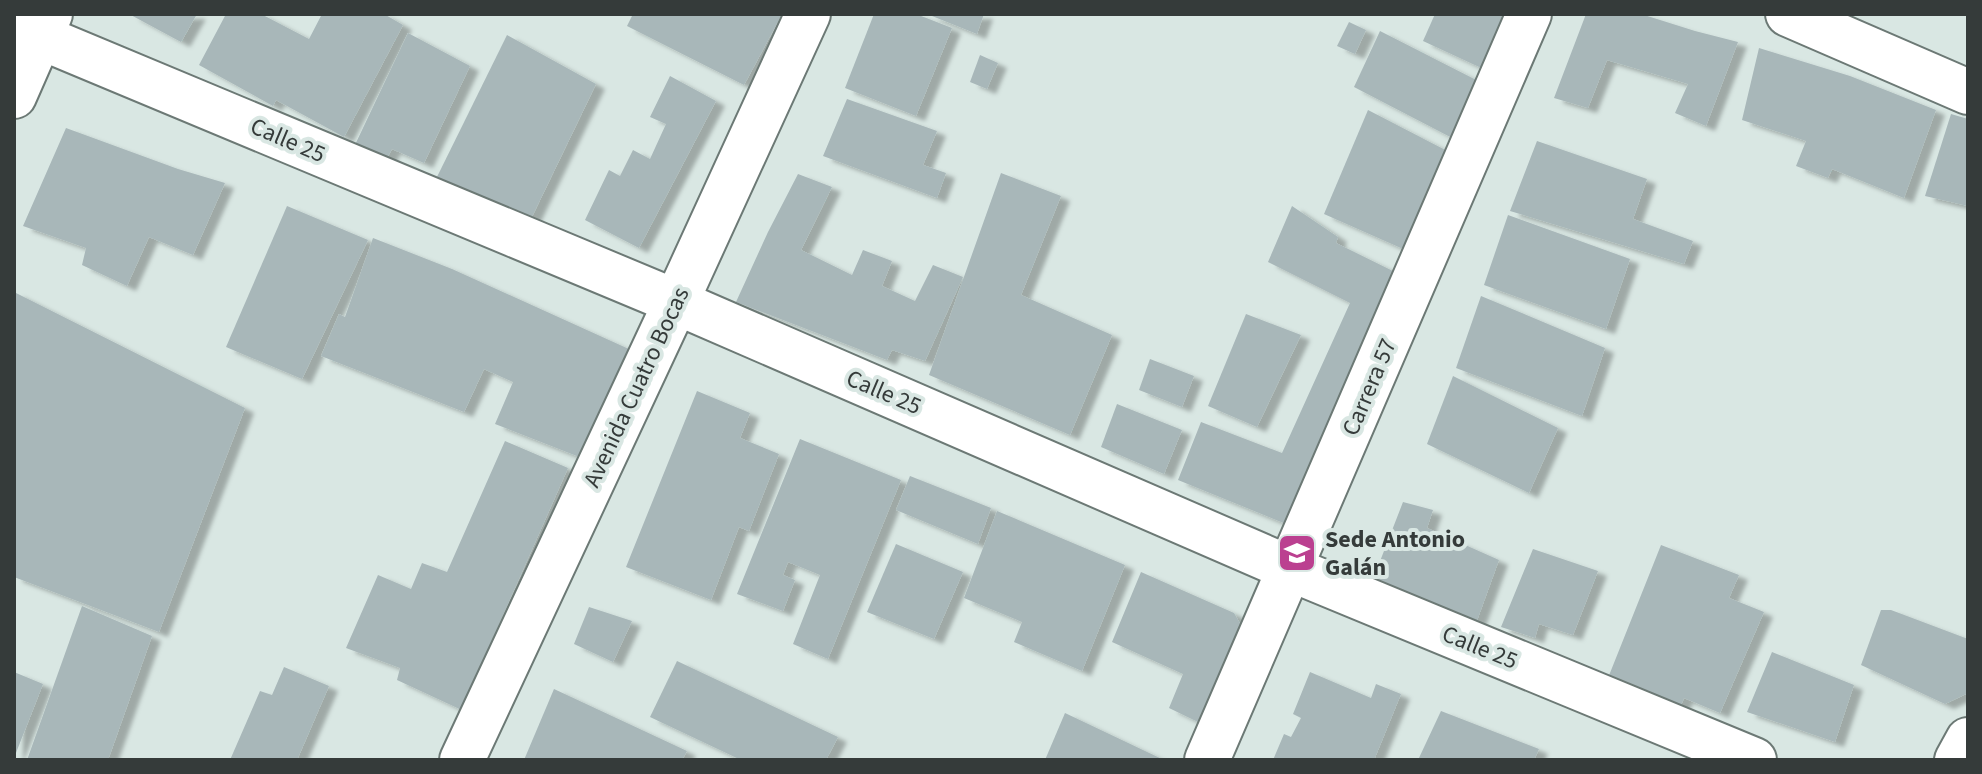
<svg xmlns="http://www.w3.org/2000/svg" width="1982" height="774" font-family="'Source Sans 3',sans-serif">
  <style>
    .building { fill: #a8b7b9; filter: url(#shadow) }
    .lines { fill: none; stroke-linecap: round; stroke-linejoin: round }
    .minor-casing { stroke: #6c7975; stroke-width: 48 }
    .tertiary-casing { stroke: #6c7975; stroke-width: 48 }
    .minor { stroke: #fff; stroke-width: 44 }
    .tertiary { stroke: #fff; stroke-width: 44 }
    .labels { text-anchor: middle; stroke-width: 8; stroke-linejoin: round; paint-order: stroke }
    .street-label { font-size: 24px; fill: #353b3a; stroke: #d9e7e3 }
    .poi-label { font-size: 24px; font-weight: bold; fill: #353b3a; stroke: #d9e7e3; text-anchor: start }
  </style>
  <defs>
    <filter id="shadow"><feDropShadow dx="9" dy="5" stdDeviation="2" flood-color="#0004"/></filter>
  </defs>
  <rect width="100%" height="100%" fill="#d9e7e3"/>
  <g class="building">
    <path d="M129 14H197L181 42Z"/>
    <path d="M226 14H261L309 39 322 14H384L403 25 344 137 276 100 273 106 199 65Z"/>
    <path d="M633 14H782L744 85 627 26Z"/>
    <path d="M874 14H916L952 28 916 116 845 88Z"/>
    <path d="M927 14H984L977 34Z"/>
    <path d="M1435 14H1506L1490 72 1423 41Z"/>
    <path d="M1586 14H1641L1695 31 1738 42 1706 126 1675 113 1688 84 1607 60 1588 108 1554 98Z"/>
    <path d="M1349 22 1366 30 1355 54 1337 46Z"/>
    <path d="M1380 31 1484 84 1458 141 1354 87Z"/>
    <path d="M408 33 470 66 424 163 392 149 383 165 353 149Z"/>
    <path d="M507 35 596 84 527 227 435 181Z"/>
    <path d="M1759 48 1850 76 1936 110 1904 198 1832 169 1828 178 1796 166 1806 141 1742 120Z"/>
    <path d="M980 55 998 63 987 89 970 82Z"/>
    <path d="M670 76 716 101 639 248 585 220 609 170 620 176 633 150 650 159 666 124 650 117Z"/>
    <path d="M847 99 937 131 923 165 946 173 937 198 823 156Z"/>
    <path d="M1368 110 1453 154 1410 252 1324 214Z"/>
    <path d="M1951 114 1968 119V206L1925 196Z"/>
    <path d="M66 128 178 169 225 183 193 255 149 237 127 286 82 265 86 248 23 226Z"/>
    <path d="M1537 141 1647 179 1633 219 1693 241 1684 264 1510 211Z"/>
    <path d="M1001 173 1061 196 1021 295 1112 335 1070 435 929 375Z"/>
    <path d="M798 174 832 187 801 250 852 275 863 250 892 261 882 286 915 301 933 265 963 277 925 361 892 350 887 360 736 302 768 232Z"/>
    <path d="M287 206 368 240 302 379 226 347Z"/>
    <path d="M1292 206 1338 237 1336 243 1401 275 1291 526 1178 480 1201 422 1282 453 1350 303 1268 262Z"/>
    <path d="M1508 215 1630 259 1606 329 1484 285Z"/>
    <path d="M373 238 452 269 631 350 582 458 495 424 513 382 484 369 464 412 321 356 339 314 345 317Z"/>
    <path d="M14 292 245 408 159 632 14 577Z"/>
    <path d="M1481 296 1605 348 1582 416 1456 368Z"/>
    <path d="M1246 314 1301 335 1257 427 1208 406Z"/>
    <path d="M1150 359 1194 376 1182 407 1139 390Z"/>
    <path d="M1453 376 1558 428 1529 493 1427 444Z"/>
    <path d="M697 391 750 413 740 438 779 454 749 531 739 527 711 600 626 567Z"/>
    <path d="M1117 404 1182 430 1164 474 1101 447Z"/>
    <path d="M800 439 901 480 828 659 793 644 820 575 788 562 783 575 795 580 783 611 737 594Z"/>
    <path d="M505 441 568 468 499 624 505 626 466 712 397 680 400 668 346 648 378 575 411 589 422 563 447 572Z"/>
    <path d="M910 476 991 508 978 544 896 510Z"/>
    <path d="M1403 502 1433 510 1427 528 1499 560 1471 637 1370 587Z"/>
    <path d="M997 511 1125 565 1082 671 1014 642 1022 622 964 598Z"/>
    <path d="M896 544 963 572 934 639 867 612Z"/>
    <path d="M1661 545 1739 575 1729 598 1764 612 1720 713 1684 698 1679 710 1606 683Z"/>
    <path d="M1533 549 1598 571 1573 635 1539 624 1535 638 1501 627Z"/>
    <path d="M1141 572 1234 613 1242 627 1198 722 1169 708 1183 674 1112 642Z"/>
    <path d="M82 606 152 636 108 760H27Z"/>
    <path d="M589 607 632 621 613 662 574 644Z"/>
    <path d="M1881 610H1891L1968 639V693L1945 704 1861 665Z"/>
    <path d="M1772 652 1854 685 1835 742 1747 712Z"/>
    <path d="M677 661 838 737 826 760H741L650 717Z"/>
    <path d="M284 667 329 686 297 760H230L260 691 272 695Z"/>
    <path d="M14 672 43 684 14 758Z"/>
    <path d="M1310 672 1371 698 1376 684 1401 694 1374 760H1273L1284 734 1291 737 1301 718 1293 714Z"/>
    <path d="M554 689 687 751 682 760H524Z"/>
    <path d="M1441 711 1539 749 1534 760H1418Z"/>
    <path d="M1065 713 1164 760H1045Z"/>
  </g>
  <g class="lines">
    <defs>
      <g id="minor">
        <path d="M1788 14 1968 92"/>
        <path d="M14 26 676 302 1291 569 1754 760"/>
        <path d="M14 96 50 14"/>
        <path d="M462 760 676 302"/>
        <path d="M1207 760 1529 14"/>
        <path d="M1957 760 1968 740"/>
      </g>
      <path id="tertiary" d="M676 302 808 14"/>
    </defs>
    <use href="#minor" class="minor-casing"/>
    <use href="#tertiary" class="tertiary-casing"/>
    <use href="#minor" class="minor"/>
    <use href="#tertiary" class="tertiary"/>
  </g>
  <defs>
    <symbol id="school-square" viewBox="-11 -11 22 22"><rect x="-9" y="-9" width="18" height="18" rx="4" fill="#bb4090" stroke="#d9e7e3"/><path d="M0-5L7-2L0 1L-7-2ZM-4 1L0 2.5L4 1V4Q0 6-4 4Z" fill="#fff"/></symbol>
  </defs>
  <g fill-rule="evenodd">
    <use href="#school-square" x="1275" y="531" width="44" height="44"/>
  </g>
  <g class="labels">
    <g class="street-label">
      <text transform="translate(288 140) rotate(23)" y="8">Calle 25</text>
      <text transform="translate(636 387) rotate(-65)" y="8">Avenida Cuatro Bocas</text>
      <text transform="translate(1369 387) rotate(-67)" y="8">Carrera 57</text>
      <text transform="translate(884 392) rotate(23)" y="8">Calle 25</text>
      <text transform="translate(1480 647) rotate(22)" y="8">Calle 25</text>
    </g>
    <g class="poi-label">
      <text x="1325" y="547">Sede Antonio<tspan x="1325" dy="28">Galán</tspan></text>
    </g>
  </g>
  <rect width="1982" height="774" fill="none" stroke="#353b3a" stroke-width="32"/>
</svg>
